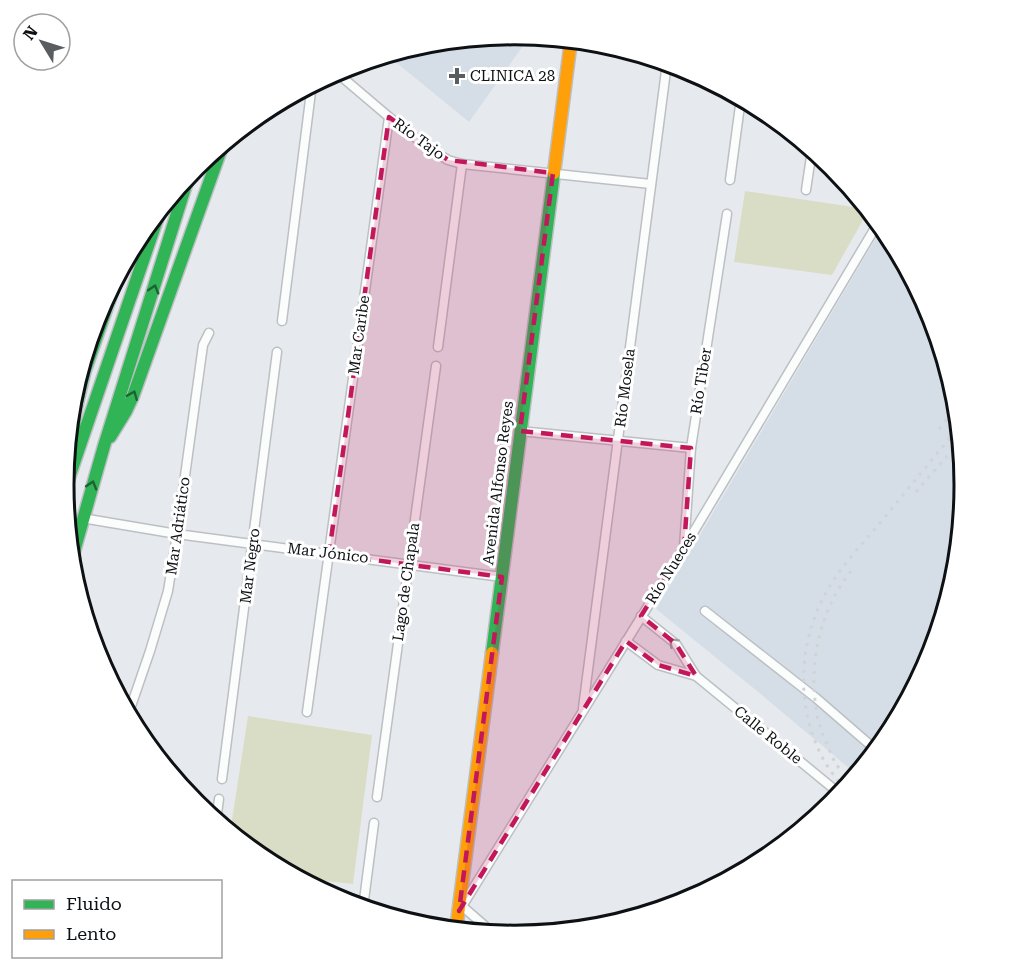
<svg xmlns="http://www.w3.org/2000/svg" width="1027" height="970" font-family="'Roboto Serif',serif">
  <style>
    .built { fill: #d5dee7 }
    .green { fill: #daddc5 }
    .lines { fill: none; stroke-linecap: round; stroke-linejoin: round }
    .street-casing { stroke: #bcc0c3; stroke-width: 11 }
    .fast-casing { stroke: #bcc0c3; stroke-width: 15 }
    .slow-casing { stroke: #bcc0c3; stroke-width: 15 }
    .street { stroke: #fbfcfc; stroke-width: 8 }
    .fast { stroke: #30b455; stroke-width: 12 }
    .slow { stroke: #ff9f0a; stroke-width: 12 }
    .rail { stroke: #d2d3d4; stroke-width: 3; stroke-dasharray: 3 6; stroke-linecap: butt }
    .oneway { stroke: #1f6234 }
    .oneway2 { stroke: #9c9e9f }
    .marked { fill: #c2185b; fill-opacity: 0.2; stroke: #c2185b; stroke-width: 4.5; stroke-dasharray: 12 8; stroke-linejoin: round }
    .poi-dot { fill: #5a5d60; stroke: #fff; stroke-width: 2 }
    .labels { text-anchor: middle; stroke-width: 6; stroke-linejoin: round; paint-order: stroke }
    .poi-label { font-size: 15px; fill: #0e1114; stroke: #fff; text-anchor: start }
    .street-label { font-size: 15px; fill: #0e1114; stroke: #fff }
    .rim { fill: none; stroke: #0e1114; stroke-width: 3 }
  </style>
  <rect width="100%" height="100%" fill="#e6eaee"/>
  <g class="built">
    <path d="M514 35 530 36 469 122 387 55 426 43Z"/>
    <path d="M882 228 888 235 930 313 955 397 964 485 955 573 930 658 888 736 856 774 757 691 656 609Z"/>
  </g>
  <g class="green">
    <path d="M745 191 867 209 868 211 832 275 734 262Z"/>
    <path d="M248 716 372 735 353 884 298 878 263 859 230 833Z"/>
  </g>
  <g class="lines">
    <defs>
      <g id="street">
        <path d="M336 72 389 117 430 149 448 160 462 164 651 184"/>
        <path d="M730 180 741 98"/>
        <path d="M806 190 812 150"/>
        <path d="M282 321 312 84"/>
        <path d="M438 347 462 164"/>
        <path d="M520 431 691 448"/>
        <path d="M82 518 177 534 502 577"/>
        <path d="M684 547 691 448 727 214"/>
        <path d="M705 611 816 698 876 750"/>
        <path d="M641 616 676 644 696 676 840 794"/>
        <path d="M626 641 658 665 696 676"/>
        <path d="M583 708 667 63"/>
        <path d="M307 712 389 117"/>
        <path d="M128 715 150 651 168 591 177 534 203 345 209 333"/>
        <path d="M222 779 277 352"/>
        <path d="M377 797 436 366"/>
        <path d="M216 821 219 799"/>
        <path d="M462 906 493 933"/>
        <path d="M363 908 374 823"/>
        <path d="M461 908 684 548 878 223"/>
      </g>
      <g id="fast">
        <path d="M110 437 126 411 133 396 223 144"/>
        <path d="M77 450 74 430 75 412 80 390 85 370 119 272"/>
        <path d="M64 492 161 208"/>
        <path d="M71 562 104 446 190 172"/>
        <path d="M492 653 554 173"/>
      </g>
      <g id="slow">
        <path d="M554 173 571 40"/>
        <path d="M456 930 492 653"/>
      </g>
    </defs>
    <use href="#street" class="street-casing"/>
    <use href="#fast" class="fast-casing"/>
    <use href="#slow" class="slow-casing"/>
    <use href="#street" class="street"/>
    <use href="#fast" class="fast"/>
    <use href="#slow" class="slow"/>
    <g class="rail">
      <path d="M939 429 956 408"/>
      <path d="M916 492 960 441"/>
      <path d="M839 768 835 763C829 748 820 731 817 715 808 664 819 612 851 571"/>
      <path d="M844 789C836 778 827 767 821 755 794 700 799 636 831 584 845 562 863 543 880 523 906 491 932 460 958 428"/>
    </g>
  </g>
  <defs><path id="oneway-chevron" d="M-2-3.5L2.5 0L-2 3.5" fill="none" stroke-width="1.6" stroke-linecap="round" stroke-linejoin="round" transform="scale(1.5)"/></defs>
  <g class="oneway">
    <use href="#oneway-chevron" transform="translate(154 289) rotate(-73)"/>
    <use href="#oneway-chevron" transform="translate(133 395) rotate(-68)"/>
    <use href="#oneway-chevron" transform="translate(92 485) rotate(-73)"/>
  </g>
  <use class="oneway2" href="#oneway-chevron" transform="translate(673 642) rotate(-135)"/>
  <path class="marked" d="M389 117 448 160 553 173 520 431 691 448 684 548 641 616 676 644 696 676 658 665 626 641 459 911 502 577 329 554Z"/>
  <path class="poi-dot" d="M454 67h6v6h6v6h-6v6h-6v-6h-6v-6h6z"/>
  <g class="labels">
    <g class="poi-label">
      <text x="470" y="81">CLINICA 28</text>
    </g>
    <g class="street-label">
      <text transform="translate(419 139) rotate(36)" y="5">Río Tajo</text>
      <text transform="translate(359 335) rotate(-82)" y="5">Mar Caribe</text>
      <text transform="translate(701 381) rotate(-81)" y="5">Río Tiber</text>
      <text transform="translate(625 388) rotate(-83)" y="5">Río Mosela</text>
      <text transform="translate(498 483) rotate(-83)" y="5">Avenida Alfonso Reyes</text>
      <text transform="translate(178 526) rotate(-82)" y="5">Mar Adriático</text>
      <text transform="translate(328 553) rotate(7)" y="5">Mar Jónico</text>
      <text transform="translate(250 566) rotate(-83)" y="5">Mar Negro</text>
      <text transform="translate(671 568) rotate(-58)" y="5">Río Nueces</text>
      <text transform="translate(406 582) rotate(-82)" y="5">Lago de Chapala</text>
      <text transform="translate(768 735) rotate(39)" y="5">Calle Roble</text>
    </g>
  </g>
  <path d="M0 0H1027V970H0ZM74 485a440 440 0 1 1 880 0a440 440 0 1 1-880 0Z" fill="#fff" fill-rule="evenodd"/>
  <path class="rim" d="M74 485a440 440 0 1 1 880 0a440 440 0 1 1-880 0Z"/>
  <rect x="12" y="880" width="210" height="78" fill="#ffffff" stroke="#9fa0a1" stroke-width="1.5"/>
  <rect x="24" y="900" width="30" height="9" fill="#30b455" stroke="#9fa0a1" stroke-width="1.5"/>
  <text x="66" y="910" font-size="18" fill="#0e1114">Fluido</text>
  <rect x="24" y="930" width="30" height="9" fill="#ff9f0a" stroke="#9fa0a1" stroke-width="1.5"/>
  <text x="66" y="940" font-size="18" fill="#0e1114">Lento</text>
  <g transform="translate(42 42) rotate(308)"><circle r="28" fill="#ffffff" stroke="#9fa0a1" stroke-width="1.5"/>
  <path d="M0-4.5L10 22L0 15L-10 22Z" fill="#5a5d60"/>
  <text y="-9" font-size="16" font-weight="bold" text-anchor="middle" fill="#0e1114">N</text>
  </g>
</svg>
